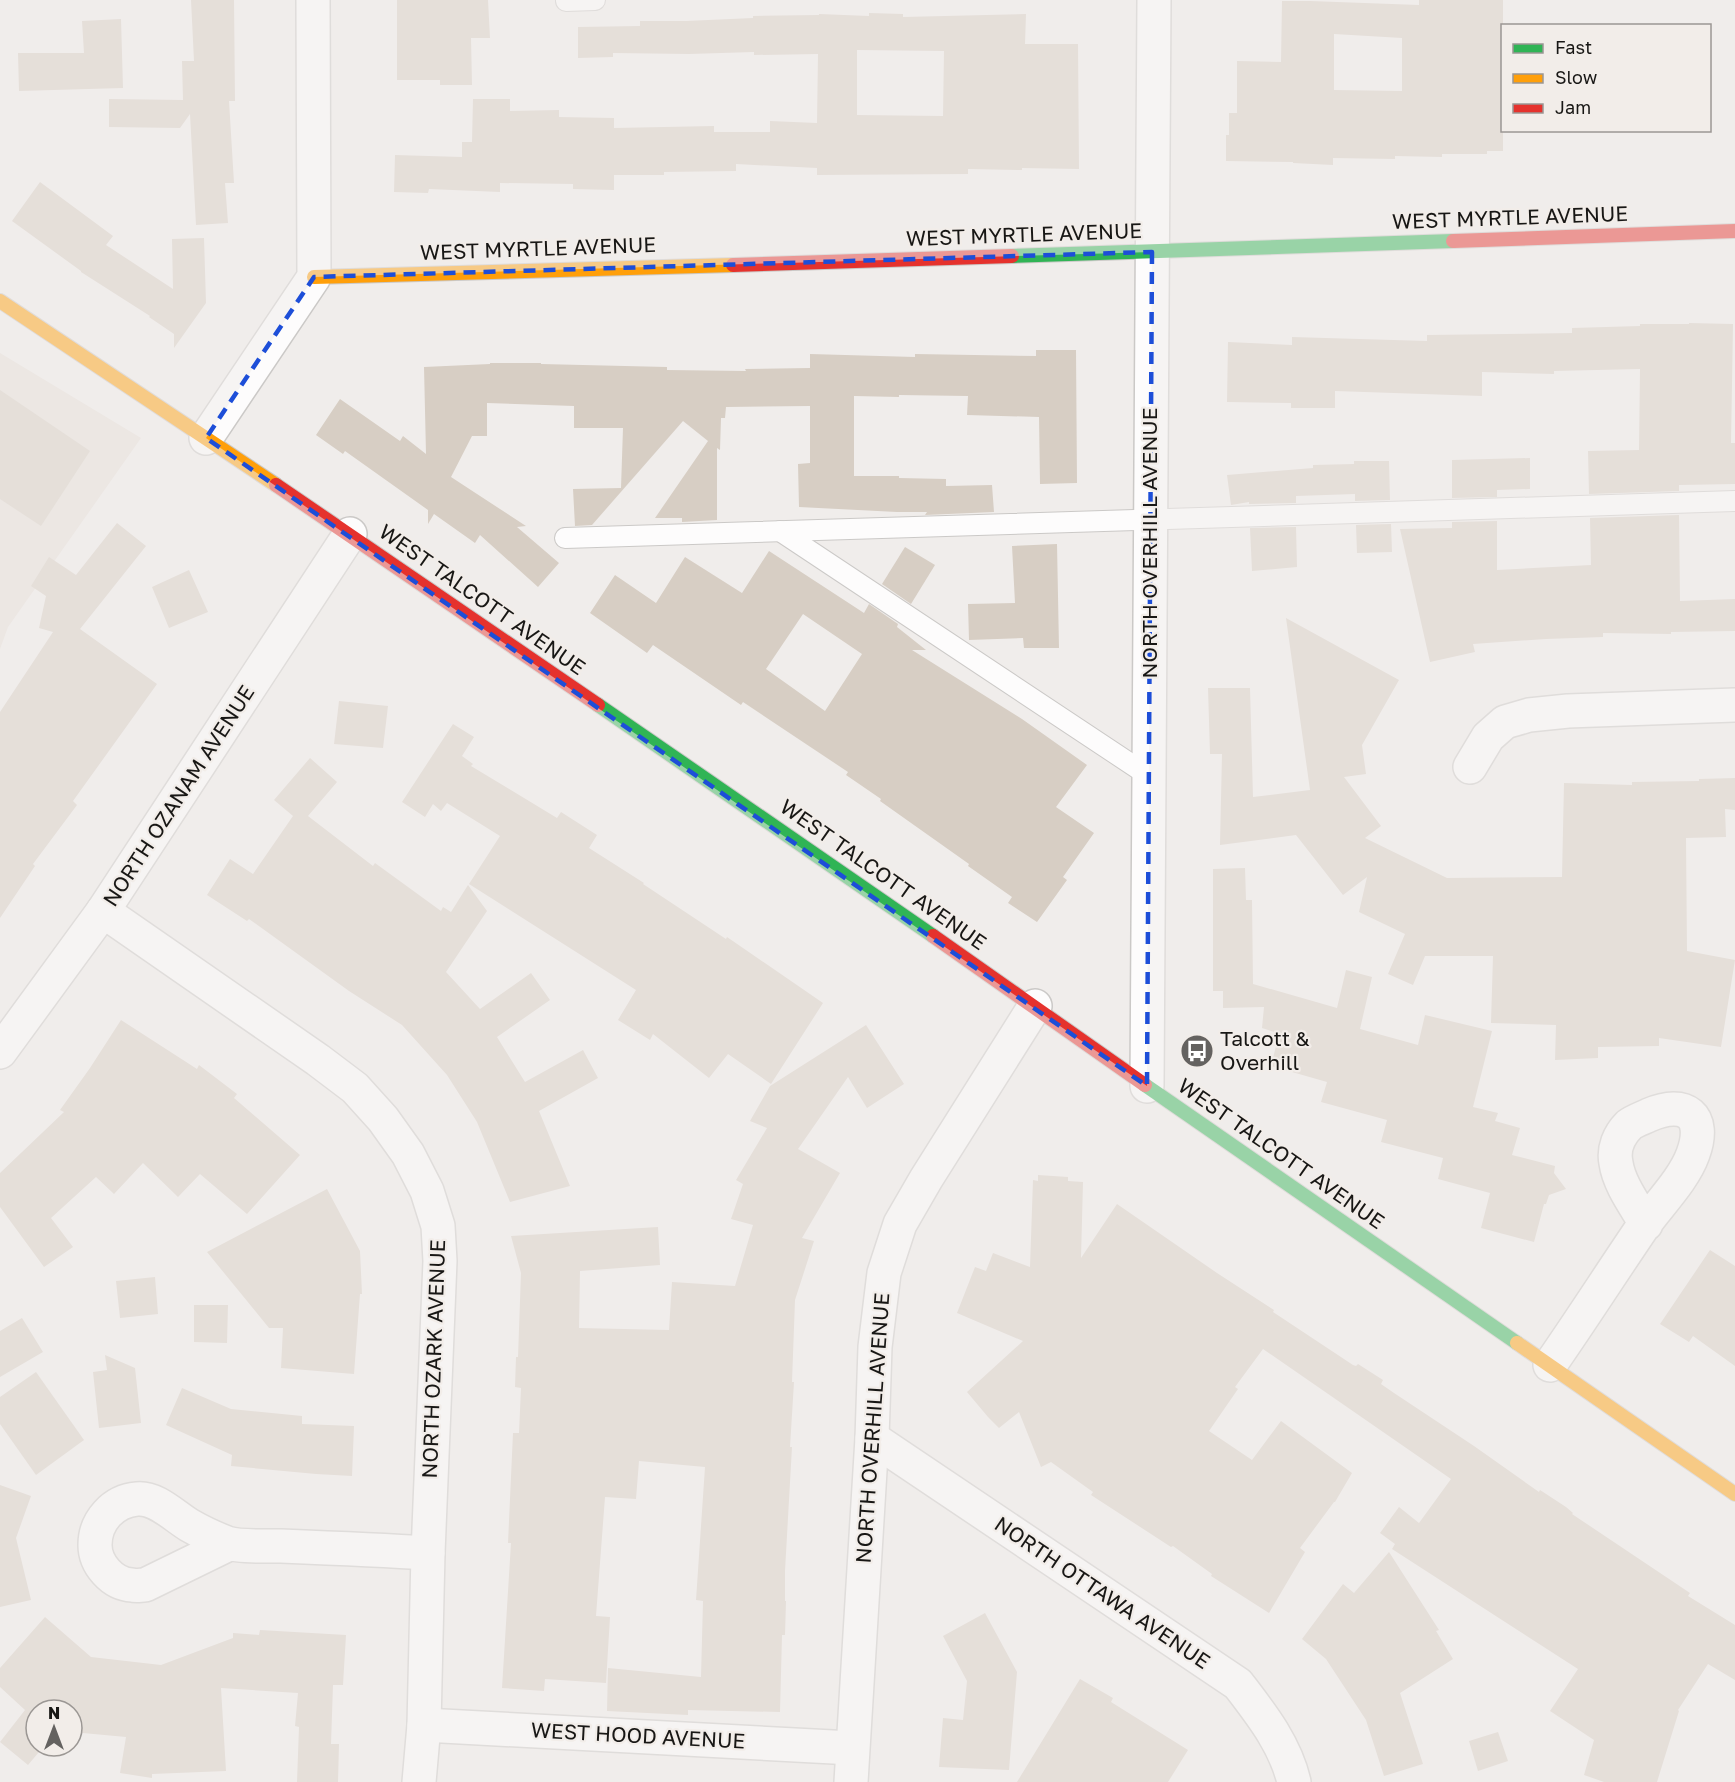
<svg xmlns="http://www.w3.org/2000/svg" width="1735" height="1782" font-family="'Golos Text',sans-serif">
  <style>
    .built { fill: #e6e0d9 }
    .building { fill: #d7cec4; fill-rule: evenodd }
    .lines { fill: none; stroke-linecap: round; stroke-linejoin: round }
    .lane-casing { stroke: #cbc9c7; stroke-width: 22 }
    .street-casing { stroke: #cbc9c7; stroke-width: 36 }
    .fast-casing { stroke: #cbc9c7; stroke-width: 16 }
    .slow-casing { stroke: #cbc9c7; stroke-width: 16 }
    .jam-casing { stroke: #cbc9c7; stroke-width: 16 }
    .lane { stroke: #fdfcfc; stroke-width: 20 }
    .street { stroke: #fdfcfc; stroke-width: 33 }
    .fast { stroke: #30b455; stroke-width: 14 }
    .slow { stroke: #ff9f0a; stroke-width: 14 }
    .jam { stroke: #e5322d; stroke-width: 14 }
    .marked { fill: none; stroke: #1d4ed8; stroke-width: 4.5; stroke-dasharray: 12 8; stroke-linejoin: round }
    .labels { text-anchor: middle; stroke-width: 4.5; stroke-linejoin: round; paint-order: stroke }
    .street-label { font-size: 21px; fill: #181715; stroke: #f2ede9 }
    .poi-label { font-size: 21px; fill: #181715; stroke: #f2ede9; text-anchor: start }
  </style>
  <rect width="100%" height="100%" fill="#f0edeb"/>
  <path class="built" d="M0 353 141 438 8 627 0 649Z"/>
  <g class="building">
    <path d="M191 0H234L235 101H229L234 183H225L228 223 196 225 190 114 180 128 109 127V99L183 100 182 61H194Z"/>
    <path d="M397 0H488L490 38H471L472 85H440V80H397Z"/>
    <path d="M1419 0H1503V151H1487V154H1442V157L1395 156V159L1333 158V165L1293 163V162L1226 161V135H1229V113H1237V61L1281 62 1282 1H1310L1419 5ZM1334 34 1402 38V91L1334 90Z"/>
    <path d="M869 13 903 14V17L1026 14 1025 44H1078L1079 169 1022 168V170L968 169V174L817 175V168L736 164V171L664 172V175H614V190L573 189V184L500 183V192L429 189 428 193 394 192 395 155 462 157V142H472L473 99H510V111L559 110V117L614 118V128L714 126V132H770V121L817 123 818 54 754 55V52L689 54 613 53V57L578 58V27L640 26V21H686L753 18V16L819 15V14L869 16ZM857 50 944 51 943 116 857 115Z"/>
    <path d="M121 19 123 88 19 91 18 53H84L82 21Z"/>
    <path d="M40 182 113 236 106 245 173 289 172 239 204 238 206 303 174 348V334L149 317 150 316 81 272V271L12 221Z"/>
    <path d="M1689 323 1733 324 1731 443H1735V484L1679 485V491L1589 494 1588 451 1639 450 1640 369 1554 371V374L1482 372V396L1335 391V408H1291V403L1227 402 1228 342 1292 345V337L1427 341V335L1572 333V328L1640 326V324H1689Z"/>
    <path d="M1036 350H1076L1077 483 1040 484 1039 417 967 415 968 396 899 395V397L854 396V476H899V478L946 479V486L992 485 994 512 925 515 927 512H897L799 507 798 464 810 463V406L726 407 725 418H721L720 450 717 448V520L682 522V518H655L708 441 683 421 592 525 575 526 573 489 621 488 623 428H574V406L487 403V436H472L451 477 526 526 517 527 559 563 538 587 480 535 475 543 434 514 428 524V510L345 451 343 454 316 435 340 399 400 441 403 436 426 454 424 367 490 364V363H541V364L667 367V370L746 371 745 369 810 368V354L915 357V354L1036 356Z"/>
    <path d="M0 390 90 451 41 526 0 499Z"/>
    <path d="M1530 458V489L1497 490V497L1452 498V460Z"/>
    <path d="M1354 461H1389L1390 500 1355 501V494L1296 496V503L1249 504V502L1231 505 1227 475 1313 468V465L1354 464Z"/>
    <path d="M1679 515 1680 601 1735 599V631L1671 632V634L1603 633V637L1546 639 1473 644 1475 652 1430 662 1400 529 1452 528V522L1497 521V570L1591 565 1590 518Z"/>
    <path d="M117 523 146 546 80 629 157 684 73 801 77 805 33 864 35 866 0 918V712L53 632 39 628 46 596 31 586 49 557 76 575Z"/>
    <path d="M1391 524 1392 552 1357 553 1356 525Z"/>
    <path d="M1296 527 1297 567 1252 571 1250 528Z"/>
    <path d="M1057 544 1059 648H1024L1023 638 969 640 968 604 1015 603 1012 546Z"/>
    <path d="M905 547 935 565 911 604 882 584Z"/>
    <path d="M769 551 864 613 869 604 898 624 897 627 926 650H912L1022 719 1087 765 1056 807 1094 833 1063 877 1067 880 1037 922 1008 903 1012 897 968 866 969 864 880 801 881 799 846 775 848 772 743 702 741 705 653 645 647 653 590 613 615 575 656 603 685 557 742 593ZM803 614 862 654 825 711 766 669Z"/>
    <path d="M189 570 208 612 169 628 152 587Z"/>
    <path d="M1286 618 1399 680 1362 745 1366 774 1344 777 1381 826 1365 838 1447 878 1562 877 1564 783 1632 785V782L1699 781V779L1735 778V810L1725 809 1726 837 1686 838 1687 951 1735 960 1721 1047 1659 1038V1046L1598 1047V1058L1555 1060 1556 1025 1491 1023 1493 956H1425L1413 985 1388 974 1405 934 1359 912 1367 877 1343 895 1296 835 1220 845 1222 754H1210L1208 688H1250L1253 797 1310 790Z"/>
    <path d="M339 701 388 706 383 748 334 744Z"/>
    <path d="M453 724 474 737 462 756 473 764 471 766 557 818 561 812 597 835 589 848 644 883 643 884 726 939 727 937 823 1003 771 1084 728 1054 709 1078 653 1034 650 1040 618 1020 636 990 469 884 500 836 447 803 441 811 433 804 425 817 402 802Z"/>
    <path d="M310 758 337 782 308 816 373 866 375 863 441 911 443 907 451 912 468 885 487 911 446 972 480 1009 531 973 550 1000 497 1037 525 1082 583 1050 598 1078 539 1111 570 1186 510 1202 477 1122 447 1075 402 1025 349 991 249 919 247 921 207 895 230 859 253 874 293 816 274 800Z"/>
    <path d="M1245 868 1246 900H1252L1253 984 1337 1008 1346 970 1372 977 1360 1029 1418 1045 1425 1015 1492 1031 1473 1107 1498 1113 1495 1121 1520 1128 1512 1155 1555 1166 1554 1173 1566 1189 1549 1195 1546 1204H1544L1534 1242 1481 1228 1490 1193 1438 1179 1443 1158 1381 1142 1387 1120 1321 1102 1327 1082 1271 1066 1276 1046 1271 1045 1274 1032 1262 1028 1264 1007 1223 1008V991H1213V869Z"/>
    <path d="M121 1020 197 1069 199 1065 237 1094 234 1098 300 1155 247 1214 200 1174 178 1197 143 1163 114 1194 96 1177 51 1218 73 1247 44 1267 0 1207V1173L64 1112 60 1110 90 1068Z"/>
    <path d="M866 1025 904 1084 867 1108 848 1077 798 1149 840 1173 802 1238 814 1241 795 1300 792 1382H794L790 1447H792L785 1571V1601H786L785 1635H782L780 1712 688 1710V1715L607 1711 608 1668 701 1677 703 1601 696 1600 705 1467 639 1461 636 1499 605 1497 596 1616 610 1617 606 1683 545 1679 544 1691 502 1688 511 1543H508L513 1433H519L521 1388 515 1387 516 1357H518L521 1273 511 1236 658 1227 660 1265 580 1271 579 1328 669 1330 672 1282 735 1286 753 1225 731 1219 743 1184 736 1180 767 1128 750 1121 770 1086Z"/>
    <path d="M1038 1175 1068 1177V1181L1083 1182 1081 1258 1117 1204 1217 1273 1274 1310 1273 1312 1353 1365 1356 1366 1358 1364 1383 1380 1381 1384 1394 1393 1474 1446 1539 1492 1540 1490 1566 1507 1573 1513 1572 1514 1690 1593 1688 1596 1735 1625V1680L1708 1664 1678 1710 1679 1711 1657 1782H1604L1584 1775 1594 1740 1550 1711 1578 1669 1392 1549 1395 1544 1380 1533 1399 1507 1419 1523 1451 1479 1263 1349 1235 1387 1238 1389 1209 1431 1252 1460 1281 1421 1352 1473 1335 1502H1334L1300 1548 1305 1552 1269 1613 1211 1576 1212 1574 1173 1546 1171 1547 1091 1495 1093 1492 1051 1462 1041 1467 1019 1412 999 1428 988 1417 967 1392 1023 1341 957 1313 975 1267 986 1271 993 1253 1030 1267 1033 1180 1038 1181Z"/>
    <path d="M327 1189 360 1251 362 1294H360L354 1374 281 1368 283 1328H269L207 1252Z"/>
    <path d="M1710 1250 1735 1266V1366L1693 1336 1689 1342 1660 1324Z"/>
    <path d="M155 1277 158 1314 120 1318 116 1281Z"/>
    <path d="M194 1305H228L227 1343 194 1342Z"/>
    <path d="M22 1318 43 1352 0 1377V1331Z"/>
    <path d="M105 1355 135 1368 141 1423 99 1428 93 1372 107 1370Z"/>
    <path d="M36 1372 84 1440 36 1475 0 1424V1397Z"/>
    <path d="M182 1388 231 1409 302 1416V1424L354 1426 352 1476 316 1474 231 1466 232 1455 166 1425Z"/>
    <path d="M0 1485 31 1496 16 1538 31 1600 0 1607Z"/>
    <path d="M1389 1552 1439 1630 1436 1631 1453 1659 1400 1693 1423 1764 1384 1776 1366 1720 1326 1659 1302 1639 1343 1584 1354 1593Z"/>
    <path d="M985 1613 1017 1672 1009 1770 939 1767 943 1718 963 1720 967 1681 943 1636Z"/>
    <path d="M45 1617 91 1657 161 1665 233 1638V1633L259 1635 260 1630 346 1635 343 1685H333L331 1744H339L338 1782H297L299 1727 295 1726 298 1693 221 1688 226 1771 152 1774V1778L120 1773 126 1737 72 1732V1710H36V1746H44L28 1765 0 1742 25 1710 0 1687V1668Z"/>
    <path d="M1080 1679 1113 1698 1111 1702 1188 1750 1168 1782H1017Z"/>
    <path d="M1498 1732 1508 1761 1478 1771 1469 1741Z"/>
  </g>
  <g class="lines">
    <defs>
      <g id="lane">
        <path d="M566 1 595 0"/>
        <path d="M780 531 1149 776"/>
        <path d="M565 538 1735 501"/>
      </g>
      <g id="street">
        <path d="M206 438 314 277 313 0"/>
        <path d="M1470 767 1488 737 1505 722 1529 715 1568 711 1735 705"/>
        <path d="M103 911 318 1060 355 1088 383 1119 408 1154 427 1191 438 1226 440 1261 428 1553 424 1725 419 1782"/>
        <path d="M0 1052 103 911 350 534"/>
        <path d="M1147 1086 1154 0"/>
        <path d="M1550 1365C1582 1319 1612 1272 1644 1225 1660 1203 1684 1179 1693 1154 1707 1116 1686 1099 1649 1115 1643 1118 1634 1121 1629 1125 1619 1135 1613 1149 1616 1163 1619 1184 1635 1205 1646 1224"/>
        <path d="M872 1438 1238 1684C1261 1714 1285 1744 1294 1782"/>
        <path d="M229 1544 145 1585C141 1585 136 1586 132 1585 112 1584 95 1564 95 1545 95 1521 113 1501 137 1499 156 1497 174 1516 189 1525 201 1532 214 1538 227 1543 239 1547 267 1546 281 1546 330 1548 379 1550 428 1553"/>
        <path d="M424 1725 852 1748"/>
        <path d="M851 1782 872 1438 875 1347 884 1273 900 1224 926 1179 1035 1006"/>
      </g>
      <g id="fast">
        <path d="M1012 256 1453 241"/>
        <path d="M598 705 933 936"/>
        <path d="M1145 1085 1517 1343"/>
      </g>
      <g id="slow">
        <path d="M314 277 733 265"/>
        <path d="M0 301 276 485"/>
        <path d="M1517 1343 1735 1494"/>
      </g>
      <g id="jam">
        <path d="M1453 241 1735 231"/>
        <path d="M733 265 1012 256"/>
        <path d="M276 485 598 705"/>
        <path d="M933 936 1145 1085"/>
      </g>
    </defs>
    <use href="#lane" class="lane-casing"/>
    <use href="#street" class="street-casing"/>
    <use href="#fast" class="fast-casing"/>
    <use href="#slow" class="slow-casing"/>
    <use href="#jam" class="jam-casing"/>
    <use href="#lane" class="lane"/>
    <use href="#street" class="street"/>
    <use href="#fast" class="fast"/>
    <use href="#slow" class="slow"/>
    <use href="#jam" class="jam"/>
  </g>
  <path d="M0 0H1735V1782H0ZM1152 252 1147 1086 206 438 314 277Z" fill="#f0edeb" fill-opacity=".55" fill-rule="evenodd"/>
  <path class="marked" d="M1152 252 1147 1086 206 438 314 277Z"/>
  <defs>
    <symbol id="bus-disc" viewBox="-11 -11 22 22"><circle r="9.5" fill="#646260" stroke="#f2ede9"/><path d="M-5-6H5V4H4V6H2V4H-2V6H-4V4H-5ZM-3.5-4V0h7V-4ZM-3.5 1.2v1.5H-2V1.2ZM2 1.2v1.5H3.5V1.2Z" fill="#fff"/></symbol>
  </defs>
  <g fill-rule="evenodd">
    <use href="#bus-disc" x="1178" y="1032" width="38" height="38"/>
  </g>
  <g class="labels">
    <g class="street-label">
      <text transform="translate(1510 218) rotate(-2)" y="7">WEST MYRTLE AVENUE</text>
      <text transform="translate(1024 235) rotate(-2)" y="7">WEST MYRTLE AVENUE</text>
      <text transform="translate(538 249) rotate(-2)" y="7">WEST MYRTLE AVENUE</text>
      <text transform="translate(1150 543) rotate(-90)" y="7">NORTH OVERHILL AVENUE</text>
      <text transform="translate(482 600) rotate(35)" y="7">WEST TALCOTT AVENUE</text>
      <text transform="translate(179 796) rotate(-57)" y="7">NORTH OZANAM AVENUE</text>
      <text transform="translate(883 875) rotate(35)" y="7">WEST TALCOTT AVENUE</text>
      <text transform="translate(1281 1154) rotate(35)" y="7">WEST TALCOTT AVENUE</text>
      <text transform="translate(434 1359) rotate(-88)" y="7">NORTH OZARK AVENUE</text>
      <text transform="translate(873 1428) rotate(-86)" y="7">NORTH OVERHILL AVENUE</text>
      <text transform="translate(1102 1593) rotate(34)" y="7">NORTH OTTAWA AVENUE</text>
      <text transform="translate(638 1736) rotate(3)" y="7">WEST HOOD AVENUE</text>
    </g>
    <g class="poi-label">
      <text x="1220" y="1046">Talcott &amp;<tspan x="1220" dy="24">Overhill</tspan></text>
    </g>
  </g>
  <rect x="1501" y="24" width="210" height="108" fill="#f2ede9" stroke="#9b9794" stroke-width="1.5"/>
  <rect x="1513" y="44" width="30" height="9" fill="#30b455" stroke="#9b9794" stroke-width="1.5"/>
  <text x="1555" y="54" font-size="18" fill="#181715">Fast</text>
  <rect x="1513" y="74" width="30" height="9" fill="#ff9f0a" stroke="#9b9794" stroke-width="1.5"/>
  <text x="1555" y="84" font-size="18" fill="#181715">Slow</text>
  <rect x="1513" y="104" width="30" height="9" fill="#e5322d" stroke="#9b9794" stroke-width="1.5"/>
  <text x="1555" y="114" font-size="18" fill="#181715">Jam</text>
  <g transform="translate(54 1728)"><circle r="28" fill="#f2ede9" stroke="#9b9794" stroke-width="1.5"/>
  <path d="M0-4.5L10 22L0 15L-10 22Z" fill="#646260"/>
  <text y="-9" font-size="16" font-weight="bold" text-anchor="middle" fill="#181715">N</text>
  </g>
</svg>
